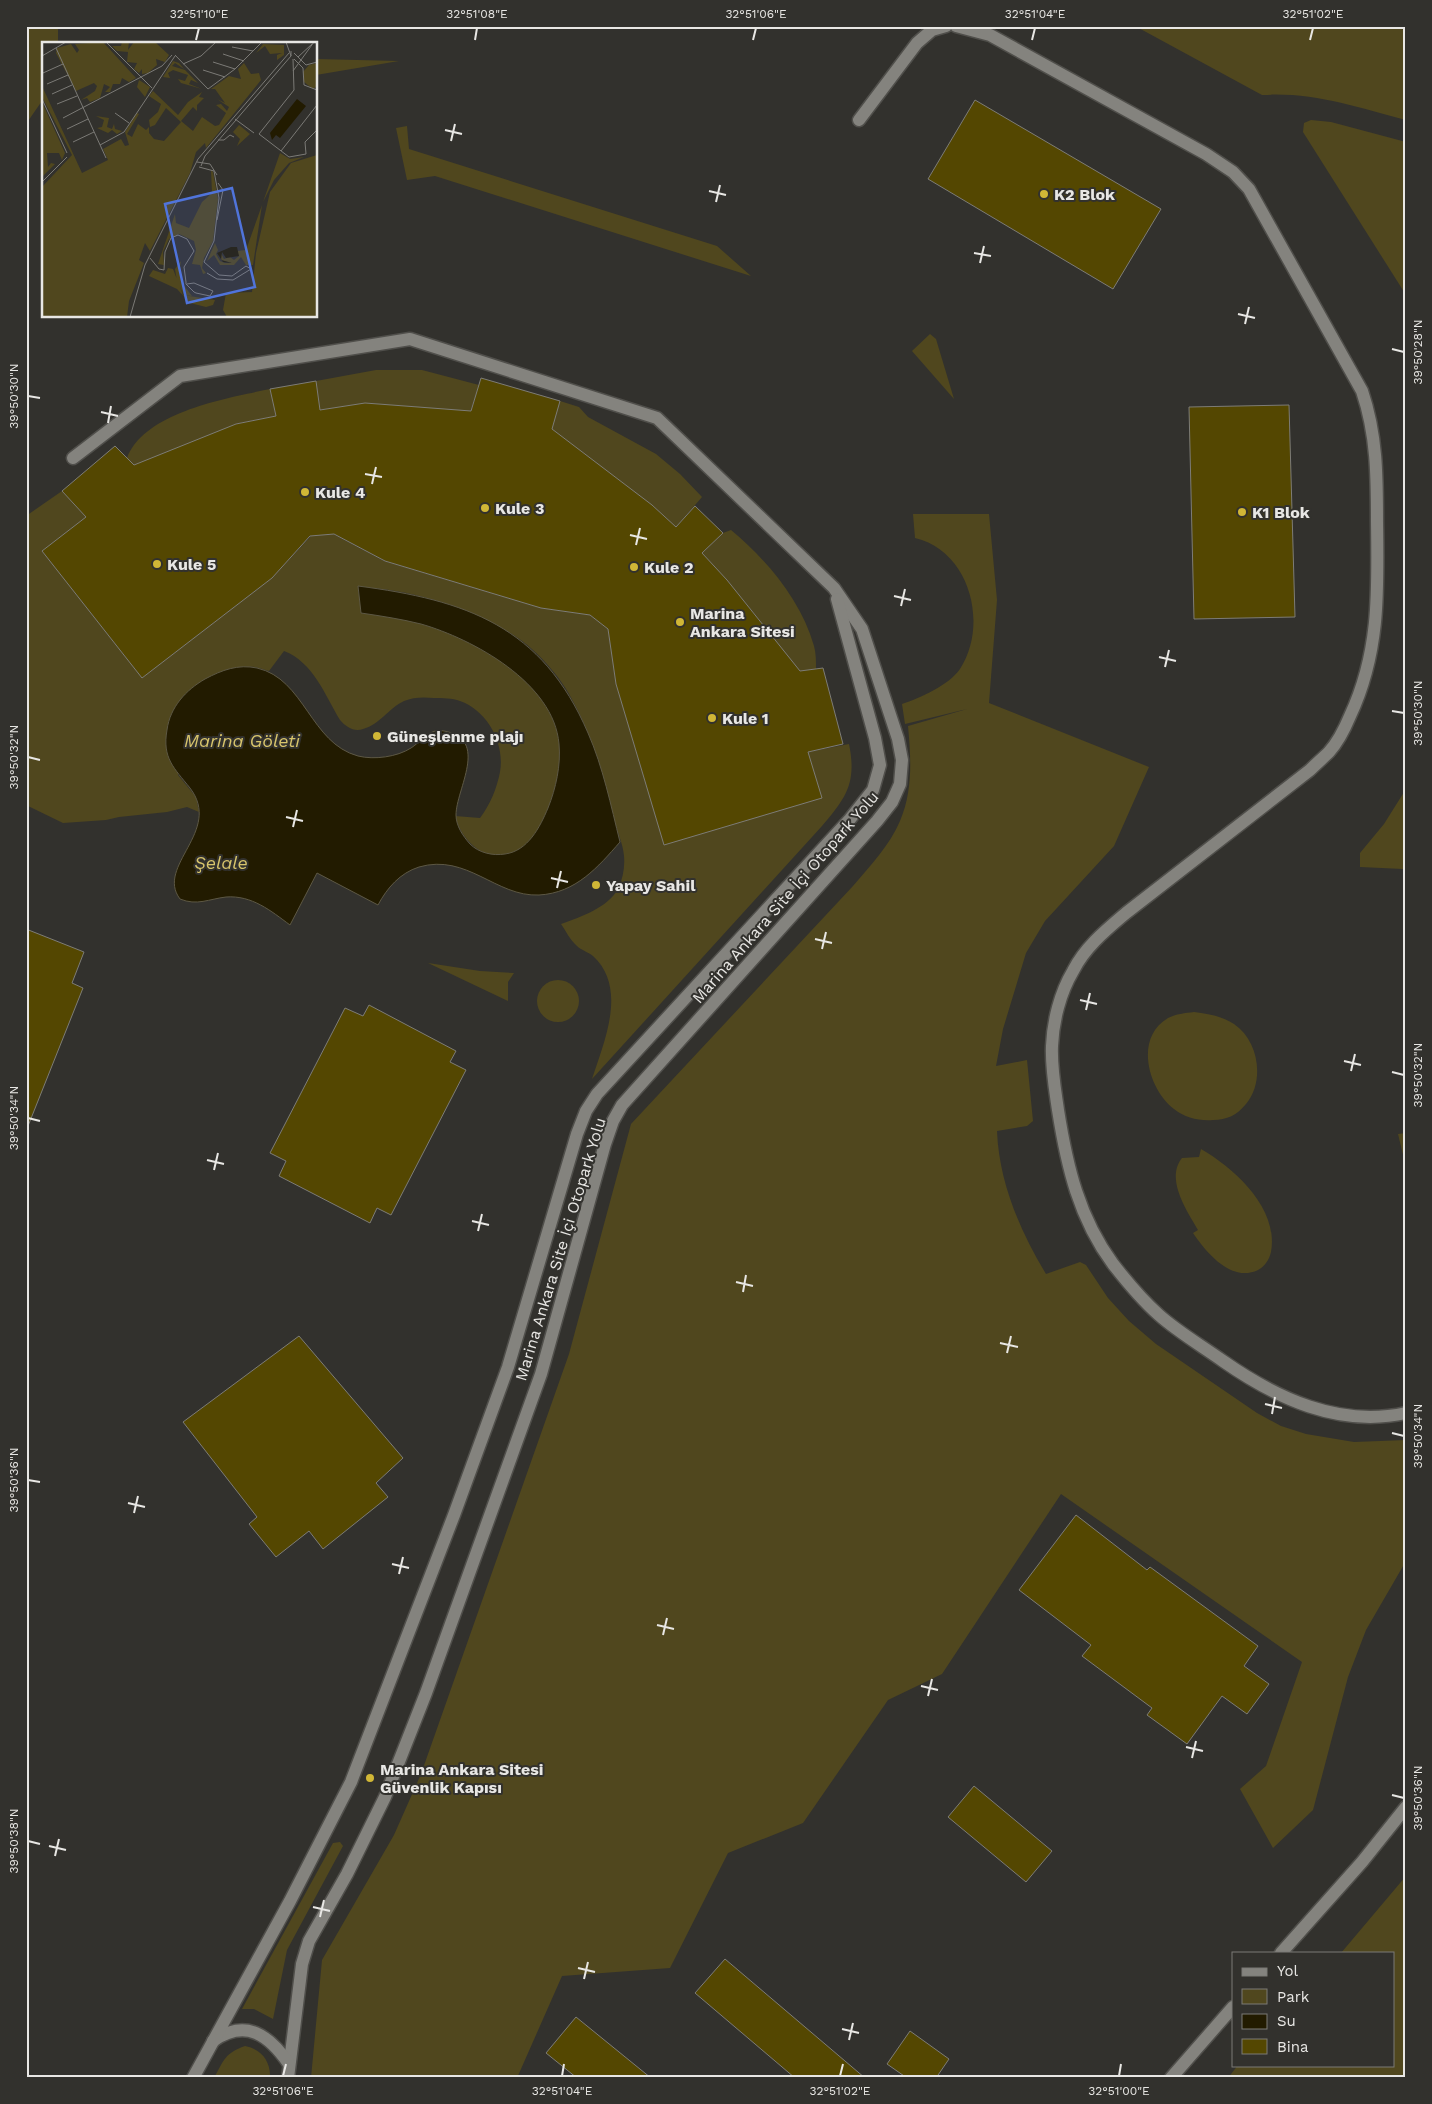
<svg xmlns="http://www.w3.org/2000/svg" width="1432" height="2104" font-family="'Work Sans',sans-serif">
  <style>
    .green { fill: #50471e }
    .water { fill: #221b00; stroke: #5d5844 }
    .building { fill: #544701; stroke: #7d7c77 }
    .lines { fill: none; stroke-linecap: round; stroke-linejoin: round }
    .minor-casing { stroke: #504f4b; stroke-width: 15 }
    .minor { stroke: #84837e; stroke-width: 12 }
    .ticks { fill: none; stroke: #e8e7e4; stroke-width: 2 }
    .poi-dot { fill: #d1b736; stroke: #32312d; stroke-width: 2 }
    .labels { text-anchor: middle; stroke-width: 4; stroke-linejoin: round; paint-order: stroke }
    .poi-label { font-size: 16px; font-weight: bold; fill: #e8e7e4; stroke: #32312d; text-anchor: start }
    .street-label { font-size: 16px; fill: #e8e7e4; stroke: #32312d }
    .water-label { font-size: 18px; font-style: italic; fill: #d8c56c; stroke: #32312d }
    .inset-road { fill: none; stroke: #7b7a76; stroke-width: 1 }
    .view { fill: #5074db; fill-opacity: 0.15; stroke: #5074db; stroke-width: 2.5 }
    .inset-edge { fill: none; stroke: #e8e7e4; stroke-width: 2.5 }
    .neatline { fill: none; stroke: #e8e7e4; stroke-width: 2 }
    .ticks-label { font-size: 12px; text-anchor: middle; fill: #e8e7e4 }
  </style>
  <rect width="100%" height="100%" fill="#32312d"/>
  <g class="green">
    <path d="M26 26H58V44H44V98L26 124Z"/>
    <path d="M1135 26H1400L1406 34V120C1356 107 1314 92 1262 95Z"/>
    <path d="M316 59 399 61 316 75Z"/>
    <path d="M1311 120 1331 122 1406 142V295L1303 132 1304 123Z"/>
    <path d="M407 126 409 149 717 246 751 276 435 176 407 180 396 128Z"/>
    <path d="M930 334 936 339 954 399 912 351Z"/>
    <path d="M376 370H422L479 385 468 419 429 408 365 403 320 410 316 381Z"/>
    <path d="M270 389 276 416 236 424 142 473 127 458C144 412 227 398 270 389Z"/>
    <path d="M560 401 579 407 588 417 656 454 680 474 702 497 676 527 652 505 547 444Z"/>
    <path d="M62 491 86 517 42 551 142 678 272 578 311 536 333 534 384 561 541 608 590 615 608 629 616 684 665 844 808 752 849 744C857 783 846 798 822 826L592 1079C604 1042 628 988 593 956 588 952 581 950 577 946 570 940 566 931 561 924 581 917 607 908 618 889 623 879 625 867 624 856 623 844 617 831 614 819 603 776 592 733 569 694 560 678 547 663 533 650 490 612 415 589 358 587L362 613C381 616 402 618 421 624 476 640 549 678 559 741 561 757 558 778 553 793 547 814 536 843 515 852 487 865 462 842 455 816L480 818C490 805 497 788 500 772 505 744 488 711 460 701 452 698 443 698 434 698 424 697 413 697 404 701 389 708 379 725 363 729 354 732 346 727 340 720 325 695 313 662 284 651L269 671C263 669 255 666 249 667 224 669 199 680 182 698L178 775 196 797 199 812 187 807 167 812 119 817 106 820 63 823 26 805V516Z"/>
    <path d="M913 514H989L997 600 989 703 1149 767 1114 846 1045 921 1026 953 1003 1029 996 1066 1027 1060 1033 1121 1027 1126 997 1131C999 1182 1020 1231 1046 1274L1080 1262 1086 1265 1108 1298 1129 1321 1156 1344 1257 1413 1281 1426 1306 1434 1354 1442 1406 1440V1561L1366 1630 1348 1677 1313 1810 1273 1848 1240 1789 1266 1766 1302 1662 1061 1494 942 1674 888 1700 803 1823 728 1853 670 1968 562 1976 517 2078H311L322 1960 394 1835 421 1774 569 1354 631 1124 853 886C870 866 890 845 900 821 913 791 911 758 908 726L967 709 905 724 902 704C920 698 949 685 960 669 989 624 970 551 915 538Z"/>
    <path d="M731 530C767 560 801 600 814 646 816 653 816 661 816 669L785 677 773 637 727 580 702 553 723 533Z"/>
    <path d="M1406 789V867L1403 869 1360 867V853L1384 824Z"/>
    <path d="M428 963 480 971 514 973 508 982V1001Z"/>
    <circle cx="558" cy="1001" r="21"/>
    <path d="M1194 1012C1208 1014 1222 1016 1234 1024 1259 1041 1265 1081 1246 1104 1237 1115 1227 1120 1213 1120 1199 1121 1185 1118 1174 1109 1148 1089 1134 1038 1168 1018 1176 1014 1185 1013 1194 1012Z"/>
    <path d="M1406 1133V1167L1398 1134Z"/>
    <path d="M1201 1149C1234 1168 1279 1208 1271 1252 1269 1260 1265 1266 1258 1270 1231 1283 1206 1252 1193 1233L1198 1230C1187 1211 1165 1179 1182 1158L1199 1157Z"/>
    <path d="M340 1842 343 1846 287 1950 273 2019 254 2009H242L333 1843Z"/>
    <path d="M1406 1876V2078H1228L1238 2065H1393V1953H1341Z"/>
    <path d="M245 2046C261 2049 271 2061 270 2078H214C224 2060 225 2053 245 2046Z"/>
  </g>
  <path class="water" d="M358 586C466 600 542 626 588 733 603 767 611 806 620 842 598 867 576 893 539 895 496 897 467 853 419 867 400 873 387 888 378 905L317 873 290 925C271 911 252 895 226 897 209 899 197 906 180 899 155 866 223 831 190 788 174 768 162 758 167 730 170 707 186 690 205 679 222 670 238 664 257 668 305 679 310 743 358 756 374 760 397 757 411 748 422 741 429 728 444 731 490 739 456 789 456 815 456 826 463 836 470 844 479 853 493 856 505 854 528 851 540 827 548 808 556 788 561 765 559 744 554 683 473 639 421 624 401 619 381 616 361 613Z"/>
  <g class="building">
    <path d="M975 100 1161 209 1113 289 928 179Z"/>
    <path d="M481 378 560 401 552 429 652 505 676 527 695 506 723 533 702 553 727 580 800 671 823 668 843 744 808 752 822 798 664 845 616 684 608 629 590 615 541 608 385 561 334 534 310 536 272 578 142 678 42 551 86 517 62 491 115 446 134 465 236 424 276 416 270 389 316 381 320 410 365 403 471 411Z"/>
    <path d="M1289 405 1295 617 1194 619 1189 407Z"/>
    <path d="M26 929 84 952 72 983 83 988 28 1126H26Z"/>
    <path d="M369 1005 456 1051 450 1062 466 1070 391 1215 377 1208 370 1223 279 1176 286 1161 270 1153 345 1008 363 1016Z"/>
    <path d="M299 1336 403 1458 376 1483 388 1497 323 1549 309 1531 276 1557 249 1524 257 1517 183 1422Z"/>
    <path d="M1076 1515 1147 1570 1150 1567 1258 1646 1244 1666 1269 1684 1247 1714 1222 1696 1187 1744 1147 1715 1152 1708 1082 1656 1091 1645 1019 1590Z"/>
    <path d="M974 1786 1052 1851 1026 1882 948 1817Z"/>
    <path d="M725 1959 865 2078H795L695 1993Z"/>
    <path d="M576 2017 651 2078H577L546 2053Z"/>
    <path d="M910 2031 949 2059 936 2078H907L887 2064Z"/>
  </g>
  <g class="lines">
    <defs>
      <g id="minor">
        <path d="M956 26 990 35 1206 154 1233 172 1249 189 1362 391C1377 435 1377 477 1377 522 1378 591 1380 652 1350 716 1345 728 1338 742 1329 752 1323 758 1316 764 1310 770L1126 913C1106 930 1085 947 1073 971 1060 993 1053 1021 1052 1046 1051 1068 1055 1089 1058 1110 1067 1167 1079 1218 1113 1264 1127 1282 1142 1300 1159 1315 1178 1332 1202 1346 1223 1361 1276 1398 1339 1428 1406 1413"/>
        <path d="M859 120 917 43 932 30 946 26"/>
        <path d="M73 458 180 376 410 339 657 418 834 588 862 629 898 739 902 760 900 784 892 802 877 821 622 1105 613 1121 605 1144 541 1374 426 1693 385 1797 347 1874 309 1941 302 1964 288 2078"/>
        <path d="M1281 1953 1362 1862 1406 1807"/>
        <path d="M213 2041C246 2018 269 2035 289 2064"/>
        <path d="M193 2078 290 1901 351 1782 454 1515 508 1367 577 1134 586 1111 597 1094 850 819 873 790 880 765 875 738 837 599"/>
        <path d="M1171 2078 1233 2007"/>
      </g>
    </defs>
    <use href="#minor" class="minor-casing"/>
    <use href="#minor" class="minor"/>
  </g>
  <path class="ticks" d="M196 40 199 28M475 40 477 28M753 40 756 28M1032 40 1035 28M1310 40 1313 28M445 130 462 134M451 141 455 124M709 191 726 195M716 202 720 185M974 253 991 256M980 263 984 246M1238 314 1255 318M1245 324 1249 307M1392 349 1404 352M28 396 40 398M101 412 118 416M108 423 111 406M365 474 382 477M372 484 376 467M630 535 647 539M636 545 640 528M894 596 911 600M901 606 905 589M1159 657 1176 661M1165 667 1169 650M1392 711 1404 713M28 757 40 760M286 817 303 821M293 827 297 810M551 878 568 882M557 888 561 871M815 939 832 943M822 949 826 932M1080 1000 1097 1004M1086 1010 1090 993M1344 1061 1361 1065M1351 1071 1355 1054M1392 1072 1404 1075M28 1118 40 1121M207 1160 224 1164M214 1170 218 1153M472 1221 489 1225M478 1231 482 1214M736 1282 753 1286M743 1292 746 1275M1000 1343 1018 1347M1007 1353 1011 1336M1265 1404 1282 1408M1272 1414 1275 1397M1392 1433 1404 1436M28 1480 40 1482M128 1503 145 1507M134 1513 138 1496M392 1564 409 1568M399 1574 403 1557M657 1625 674 1629M663 1635 667 1618M921 1686 938 1690M928 1696 932 1679M1186 1747 1203 1751M1192 1758 1196 1741M1392 1795 1404 1798M28 1841 40 1844M49 1846 66 1850M55 1856 59 1839M313 1907 330 1911M320 1917 324 1900M578 1968 595 1972M584 1979 588 1962M842 2029 859 2033M849 2040 853 2023M283 2076 286 2064M562 2076 564 2064M840 2076 843 2064M1119 2076 1121 2064"/>
  <g class="poi-dot">
    <circle cx="1044" cy="194" r="5"/>
    <circle cx="305" cy="492" r="5"/>
    <circle cx="485" cy="508" r="5"/>
    <circle cx="1242" cy="512" r="5"/>
    <circle cx="157" cy="564" r="5"/>
    <circle cx="634" cy="567" r="5"/>
    <circle cx="680" cy="622" r="5"/>
    <circle cx="712" cy="718" r="5"/>
    <circle cx="377" cy="736" r="5"/>
    <circle cx="596" cy="885" r="5"/>
    <circle cx="370" cy="1778" r="5"/>
  </g>
  <g class="labels">
    <g class="poi-label">
      <text x="1054" y="200">K2 Blok</text>
      <text x="315" y="498">Kule 4</text>
      <text x="495" y="514">Kule 3</text>
      <text x="1252" y="518">K1 Blok</text>
      <text x="167" y="570">Kule 5</text>
      <text x="644" y="573">Kule 2</text>
      <text x="690" y="619">Marina<tspan x="690" dy="18">Ankara Sitesi</tspan></text>
      <text x="722" y="724">Kule 1</text>
      <text x="387" y="742">Güneşlenme plajı</text>
      <text x="606" y="891">Yapay Sahil</text>
      <text x="380" y="1775">Marina Ankara Sitesi<tspan x="380" dy="18">Güvenlik Kapısı</tspan></text>
    </g>
    <g class="street-label">
      <text transform="translate(785 897) rotate(-49)" y="6">Marina Ankara Site İçi Otopark Yolu</text>
      <text transform="translate(560 1249) rotate(-73)" y="6">Marina Ankara Site İçi Otopark Yolu</text>
    </g>
    <g class="water-label">
      <text x="242" y="747">Marina Göleti</text>
      <text x="221" y="869">Şelale</text>
    </g>
  </g>
  <g transform="translate(42 42)">
    <rect width="275" height="275" fill="#32312d"/>
    <path d="M61 0 94 36 87 40 80 36 78 42H71L68 50H63L68 45 62 42 58 56 48 60 45 56 39 58 53 49 55 44 52 41 34 49 14 11 15 6 29 2 35 11 37 8 33 2ZM80 0H87L86 8 92 0H113L127 13 123 20 114 17 115 23 106 31 100 32V27L97 31 92 27 95 21 85 20 86 10 75 9 70 4H79ZM221 2 242 3V13L235 18V13L240 11 228 12 223 4 214 11ZM131 19 137 21 142 27 133 21 130 24 143 28 156 41 149 38 147 42 160 47 139 41 136 37 143 39 146 33 131 28 126 31 128 36 121 35ZM202 21 209 32 217 31 219 38 164 106 163 101 154 110 148 131 108 209 103 201 97 218 102 221 87 259 85 275H0V145L30 113 0 55V44L40 131 66 118 61 107 79 97 83 104 87 103 83 90 95 71 97 72 85 92 90 95 96 82 104 88 107 85V91L112 97 122 99 139 80 124 66 113 83 108 85 107 78 116 70 119 62 107 54 111 49 136 73 146 60 160 50 157 55 162 56 155 63V69L151 65 139 79 151 89 160 75 173 84 177 83 184 71 174 63 179 62 185 69 187 65 175 57 183 61 173 47H169L187 34 199 37 196 27ZM275 21V44L271 47 262 40 261 30 267 23ZM97 38 108 45 103 55 95 45ZM0 60 23 111 20 118 17 111H5L6 125 9 121 13 122 0 135ZM54 74 67 76 65 85 70 87 72 82 73 87 80 89 75 92 70 88 66 91 55 86 60 85 62 78ZM197 83 208 92 195 104 198 97 191 90ZM238 111 248 117 262 115 247 121 232 138 221 160ZM275 113V275H185L181 268 184 251 210 250 214 211 228 150 249 121ZM169 128 171 130 176 157 171 199 162 216 160 226 164 231 161 232 158 223 150 222 154 208 152 199 137 192 127 197 121 210 122 223 116 222 133 172 134 181 147 186 160 160 170 151ZM220 163 211 223H204L199 215 192 223H178L172 213 165 219 173 201 176 208 174 212 178 219 183 221H189L179 218V211L182 217 188 215 192 218 197 214 195 209 204 208ZM139 219 137 230 140 241 150 254 142 253 135 239 133 227ZM126 226 131 227 141 253 173 258 171 263 164 265 148 261 135 247 107 234 111 228 123 232Z" fill="#50471e"/>
    <path d="M255 57 264 64 238 96 234 93 230 98 228 91ZM189 205H195L197 214 184 216 180 210 179 218 190 221 181 220 175 211Z" fill="#221b00"/>
    <path class="inset-road" d="M64 0 110 46M244 0 249 14V9M190 5 211 9M14 6 64 116M252 11 264 23 275 20M181 12 202 19M133 13 166 47 193 27 220 0M0 14 24 0M256 15 270 2M251 17 252 48 217 92 247 115 264 112 263 100 275 88M252 17 261 26 262 43 275 48M171 20 193 27M141 22 159 14 174 0M161 28 183 35M251 29 272 0M1 31 21 22M5 42 26 33M10 52 30 43M0 57 25 111M15 62 35 54M73 71 87 81M21 76 120 24 130 13M193 77 212 91M25 87 46 77M176 98H182L188 93 192 95M31 100 52 90M58 103 82 90 133 14M239 109 275 63M155 120 168 122 175 133M159 124 163 114 249 14M157 125 172 129 177 156 172 199 162 220 177 233 190 234 204 224 209 227 191 238 175 237 165 231M1 139 25 115M175 178 181 148 176 141M108 216 117 227 122 228 123 210 129 196 136 193 145 197 152 209 142 225 144 240V242L152 250 154 251 168 254 171 249 152 241 145 242M88 275 103 223 156 117 247 11"/>
    <path class="view" d="M190 146 213 245 145 261 123 162Z"/>
    <rect width="275" height="275" class="inset-edge"/>
  </g>
  <rect width="1432" height="2104" fill="none" stroke="#32312d" stroke-width="55"/>
  <rect x="1232" y="1952" width="162" height="115" fill="#32312d" stroke="#7b7a76"/>
  <rect x="1242" y="1968" width="25" height="8" fill="#84837e" stroke="#7b7a76"/>
  <text x="1277" y="1976" font-size="15" fill="#e8e7e4">Yol</text>
  <rect x="1242" y="1989" width="25" height="15" fill="#50471e" stroke="#7b7a76"/>
  <text x="1277" y="2002" font-size="15" fill="#e8e7e4">Park</text>
  <rect x="1242" y="2014" width="25" height="15" fill="#221b00" stroke="#7b7a76"/>
  <text x="1277" y="2026" font-size="15" fill="#e8e7e4">Su</text>
  <rect x="1242" y="2039" width="25" height="15" fill="#544701" stroke="#7b7a76"/>
  <text x="1277" y="2052" font-size="15" fill="#e8e7e4">Bina</text>
  <rect x="28" y="28" width="1376" height="2048" class="neatline"/>
  <g class="ticks-label">
    <text x="199" y="18">32°51'10"E</text>
    <text x="477" y="18">32°51'08"E</text>
    <text x="756" y="18">32°51'06"E</text>
    <text x="1035" y="18">32°51'04"E</text>
    <text x="1313" y="18">32°51'02"E</text>
    <text transform="translate(1418 352) rotate(-90)" y="4">39°50'28"N</text>
    <text transform="translate(14 396) rotate(-90)" y="4">39°50'30"N</text>
    <text transform="translate(1418 713) rotate(-90)" y="4">39°50'30"N</text>
    <text transform="translate(14 757) rotate(-90)" y="4">39°50'32"N</text>
    <text transform="translate(1418 1075) rotate(-90)" y="4">39°50'32"N</text>
    <text transform="translate(14 1118) rotate(-90)" y="4">39°50'34"N</text>
    <text transform="translate(1418 1436) rotate(-90)" y="4">39°50'34"N</text>
    <text transform="translate(14 1480) rotate(-90)" y="4">39°50'36"N</text>
    <text transform="translate(1418 1798) rotate(-90)" y="4">39°50'36"N</text>
    <text transform="translate(14 1841) rotate(-90)" y="4">39°50'38"N</text>
    <text x="283" y="2095">32°51'06"E</text>
    <text x="562" y="2095">32°51'04"E</text>
    <text x="840" y="2095">32°51'02"E</text>
    <text x="1119" y="2095">32°51'00"E</text>
  </g>
</svg>
